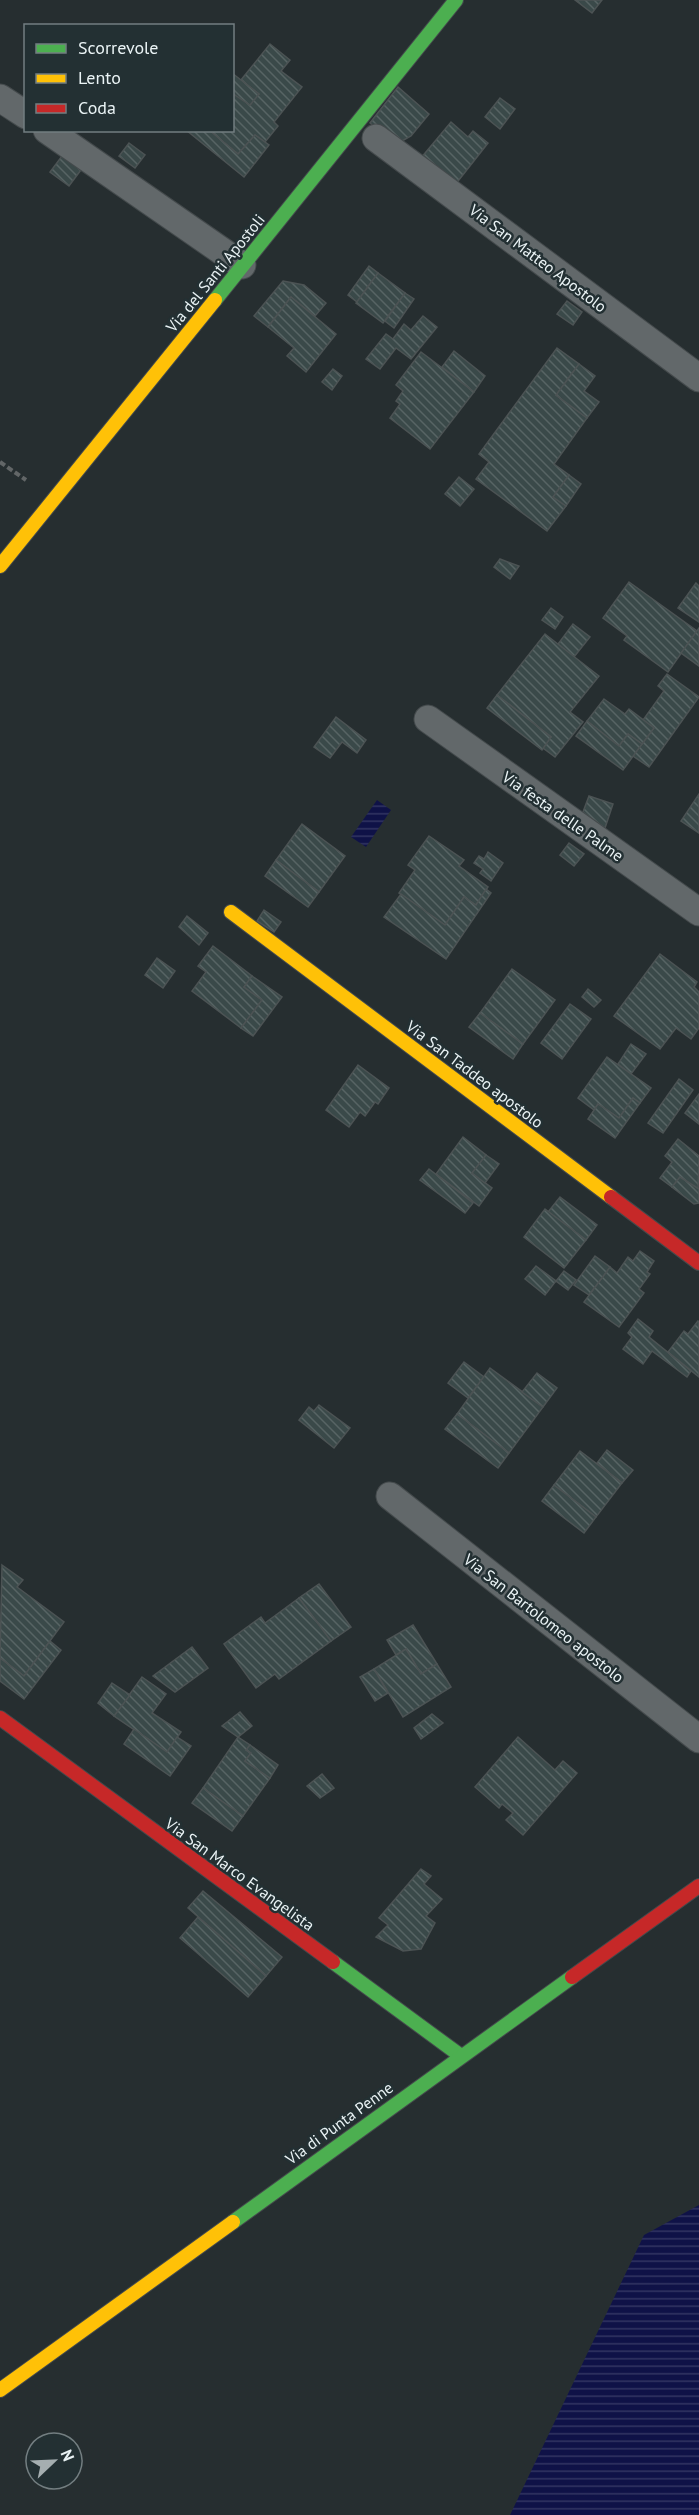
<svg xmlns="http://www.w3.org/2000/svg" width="699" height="2515" font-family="'PT Sans',sans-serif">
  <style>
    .water { fill: url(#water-rules) }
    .building { fill: url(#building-back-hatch); stroke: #4c5354; stroke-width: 1.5 }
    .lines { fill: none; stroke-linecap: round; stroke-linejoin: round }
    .street-casing { stroke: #444a4c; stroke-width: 29 }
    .fast-casing { stroke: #444a4c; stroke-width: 16 }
    .slow-casing { stroke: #444a4c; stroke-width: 16 }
    .jam-casing { stroke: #444a4c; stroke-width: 16 }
    .path { stroke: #626667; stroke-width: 4; stroke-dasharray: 6 3; stroke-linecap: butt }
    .street { stroke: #62686a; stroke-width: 27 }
    .fast { stroke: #4caf50; stroke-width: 14 }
    .slow { stroke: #ffc107; stroke-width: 14 }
    .jam { stroke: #c62828; stroke-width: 14 }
    .labels { text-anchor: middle; stroke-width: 5; stroke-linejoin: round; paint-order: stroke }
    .street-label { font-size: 16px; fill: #eaf3f5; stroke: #233033 }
  </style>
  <defs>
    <pattern id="water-rules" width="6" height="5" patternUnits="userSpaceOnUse" patternTransform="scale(1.5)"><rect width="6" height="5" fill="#0f1247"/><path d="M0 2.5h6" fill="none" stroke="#323562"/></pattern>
    <pattern id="building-back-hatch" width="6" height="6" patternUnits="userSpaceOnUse" patternTransform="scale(1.5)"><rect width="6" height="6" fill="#3a4949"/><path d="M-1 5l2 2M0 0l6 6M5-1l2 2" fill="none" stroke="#576464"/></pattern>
  </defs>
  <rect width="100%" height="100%" fill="#262e30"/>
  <g class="water">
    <path d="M377 800 391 810 366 847 351 837Z"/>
    <path d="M699 2205V2515H510L644 2235Z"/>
  </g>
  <g class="building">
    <path d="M575 0H602L592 13Z"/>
    <path d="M270 44 290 60 281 71 302 87 274 122 278 126 265 142 255 135 238 154 209 130H232L234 92 250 105 259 94 241 80Z"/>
    <path d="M232 73 259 94 250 105 232 93Z"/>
    <path d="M398 87 429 114 411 136 402 141 391 140 370 123Z"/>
    <path d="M500 98 515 109 500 129 485 117Z"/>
    <path d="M451 122 468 137 473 131 488 143 455 185 421 158Z"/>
    <path d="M186 130H209L238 154 255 135 269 145 244 177Z"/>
    <path d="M129 143 145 155 135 168 119 156Z"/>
    <path d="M68 148 87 162 69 186 50 172Z"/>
    <path d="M369 266 378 273 357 302 348 295Z"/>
    <path d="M378 273 405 293 383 323 356 303Z"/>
    <path d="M283 281 304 285 326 303 315 316 291 297 268 327 254 316Z"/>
    <path d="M405 293 414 299 394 328 385 321Z"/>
    <path d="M291 297 336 334 306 372 287 356 294 348 268 327Z"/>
    <path d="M567 301 582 312 573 325 557 314Z"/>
    <path d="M423 316 437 327 411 359 396 348 380 369 366 359 386 334 393 339 404 324 411 330Z"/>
    <path d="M557 348 579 364 556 395 587 418 554 464 569 475 553 497 566 506 547 531 476 479 489 462 479 454Z"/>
    <path d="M454 351 485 376 474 392 442 367Z"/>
    <path d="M421 352 474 392 430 449 390 418 400 404 396 401 403 391 396 385Z"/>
    <path d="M579 364 595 376 584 391 599 402 587 418 556 395Z"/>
    <path d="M333 369 342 376 332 390 322 382Z"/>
    <path d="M569 475 581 484 566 506 553 497Z"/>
    <path d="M459 477 474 489 460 506 445 494Z"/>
    <path d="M500 559 519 566 510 579 494 567Z"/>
    <path d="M629 582 697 631 668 672 624 640 627 636 603 618Z"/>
    <path d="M696 583 699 586V622L678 608Z"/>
    <path d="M551 608 563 617 555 629 542 620Z"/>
    <path d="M573 624 590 637 574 657 558 644Z"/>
    <path d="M699 628V666L681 653Z"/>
    <path d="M545 634 599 676 570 712 583 722 555 757 543 748 551 737 497 695Z"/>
    <path d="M667 674 699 697 649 767 633 756 654 728 643 720 664 691 658 686Z"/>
    <path d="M497 695 551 737 542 750 487 708Z"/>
    <path d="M604 699 625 714 629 709 654 728 642 744 628 734 619 746 587 721Z"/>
    <path d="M336 717 366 740 357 753 342 742 330 758 314 747Z"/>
    <path d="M587 721 619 746 628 734 642 744 623 770 576 736Z"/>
    <path d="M699 794V833L681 821Z"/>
    <path d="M589 796 613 804 605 828 583 812Z"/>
    <path d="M302 824 345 856 319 892 276 860Z"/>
    <path d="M429 836 464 860 459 866 488 887 476 905 464 897 445 925 399 893 415 870 408 865Z"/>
    <path d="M569 843 584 854 574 866 560 855Z"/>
    <path d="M488 852 503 863 491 881 480 873 483 869 474 863 479 856 484 859Z"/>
    <path d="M276 860 319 892 308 907 265 876Z"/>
    <path d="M486 889 491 893 446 959 384 917 401 894 445 925 464 897 476 905Z"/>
    <path d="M264 910 281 922 274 932 257 921Z"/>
    <path d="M187 916 208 933 199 945 179 927Z"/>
    <path d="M213 946 252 976 244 987 262 1000 241 1028 192 991 206 972 198 966Z"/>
    <path d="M660 954 697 982 694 987 699 992V1028L691 1039 676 1028 660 1049 614 1016Z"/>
    <path d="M157 958 175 971 163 988 145 975Z"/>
    <path d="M512 969 555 1000 523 1044 480 1013Z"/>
    <path d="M252 976 282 997 253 1036 241 1028 262 1000 244 987Z"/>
    <path d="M588 989 601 1000 594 1007 582 997Z"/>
    <path d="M570 1004 591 1019 562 1059 541 1043Z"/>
    <path d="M480 1013 523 1044 513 1059 469 1027Z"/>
    <path d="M631 1044 646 1054 631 1074 618 1064Z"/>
    <path d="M607 1057 651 1088 640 1103 633 1098 619 1118 598 1104 594 1110 578 1098Z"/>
    <path d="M358 1065 389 1088 378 1104 375 1102 365 1116 360 1112 349 1127 326 1110Z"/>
    <path d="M679 1079 693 1090 663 1133 648 1123Z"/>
    <path d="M699 1094V1124L685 1113Z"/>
    <path d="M633 1098 640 1103 615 1138 588 1119 598 1104 619 1118Z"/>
    <path d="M463 1137 486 1155 472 1173 492 1188 479 1206 436 1174Z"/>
    <path d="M678 1139 699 1156 698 1191 680 1177 672 1187 660 1178 672 1162 665 1156Z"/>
    <path d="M486 1155 499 1164 485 1183 472 1173Z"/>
    <path d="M429 1169 473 1203 465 1213 420 1180Z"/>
    <path d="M680 1177 699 1189V1203L694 1204 672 1187Z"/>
    <path d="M560 1197 597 1225 586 1240 548 1212Z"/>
    <path d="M545 1209 586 1240 564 1268 524 1237Z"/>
    <path d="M640 1251 654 1261 647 1272 650 1274 639 1289 644 1293 619 1327 584 1302 610 1267 617 1273 628 1257 633 1261Z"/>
    <path d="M595 1256 610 1267 589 1295 574 1285Z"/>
    <path d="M536 1266 556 1281 545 1295 525 1279Z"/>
    <path d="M564 1271 576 1280 568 1290 556 1281Z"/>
    <path d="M638 1319 653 1331 649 1337 691 1371 687 1377 652 1351 643 1364 623 1349 632 1337 628 1333Z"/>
    <path d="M698 1321 699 1322V1377L668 1352 684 1331 688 1334Z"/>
    <path d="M464 1362 484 1377 468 1398 448 1383Z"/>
    <path d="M490 1368 543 1407 509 1453 457 1414Z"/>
    <path d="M537 1373 557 1388 543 1407 522 1392Z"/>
    <path d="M319 1405 350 1428 334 1448 299 1420 309 1407 314 1411Z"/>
    <path d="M457 1414 509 1453 498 1468 445 1429Z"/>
    <path d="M607 1450 633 1470 622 1483 597 1463Z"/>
    <path d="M580 1451 622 1483 596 1517 554 1485Z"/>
    <path d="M554 1485 596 1517 584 1533 542 1501Z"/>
    <path d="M2 1565 23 1580 17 1587 64 1622 24 1676 0 1658Z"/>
    <path d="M319 1584 351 1627 331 1641 299 1598Z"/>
    <path d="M299 1598 331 1641 279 1679 275 1674 256 1688 224 1644 261 1617 265 1623Z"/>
    <path d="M413 1625 437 1664 421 1674 406 1649 396 1655 387 1640Z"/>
    <path d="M50 1641 61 1650 24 1699 0 1681V1658L24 1676Z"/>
    <path d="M192 1647 208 1668 175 1692 153 1676Z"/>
    <path d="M406 1649 421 1674 437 1664 451 1687 403 1717 374 1669Z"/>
    <path d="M374 1669 388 1693 375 1701 360 1677Z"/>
    <path d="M142 1677 166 1694 152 1713 181 1732 167 1752 114 1716Z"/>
    <path d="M112 1683 130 1695 114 1716 98 1703Z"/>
    <path d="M240 1712 252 1726 238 1737 222 1726Z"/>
    <path d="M432 1714 443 1723 421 1739 414 1728Z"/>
    <path d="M134 1729 167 1752 177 1737 191 1746 170 1776 124 1744Z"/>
    <path d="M238 1737 250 1745 246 1750 251 1753 245 1761 270 1778 243 1816 203 1788Z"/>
    <path d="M518 1737 555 1770 563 1761 577 1773 523 1835 506 1820 513 1813 502 1804 499 1808 475 1787Z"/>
    <path d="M250 1745 278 1765 270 1778 245 1761 251 1753 246 1750Z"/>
    <path d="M322 1774 334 1788 320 1798 307 1786Z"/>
    <path d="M203 1788 243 1816 232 1831 192 1803Z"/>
    <path d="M421 1869 431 1876 424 1884 442 1899 426 1916 435 1923 421 1949 403 1951 376 1937 388 1925 379 1918Z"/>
    <path d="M203 1891 282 1957 266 1976 188 1908Z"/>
    <path d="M198 1917 266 1976 248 1997 180 1938Z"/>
  </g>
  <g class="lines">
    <defs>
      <g id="street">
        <path d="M0 98 26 115"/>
        <path d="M47 130 242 265"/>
        <path d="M376 138 699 378"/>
        <path d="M428 719 699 912"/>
        <path d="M390 1496 699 1739"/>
      </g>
      <g id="fast">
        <path d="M215 300 456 0"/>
        <path d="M333 1962 461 2056"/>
        <path d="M233 2222 572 1977"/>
      </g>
      <g id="slow">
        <path d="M0 566 215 300"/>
        <path d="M231 912 611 1197"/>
        <path d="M0 2390 233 2222"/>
      </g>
      <g id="jam">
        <path d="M611 1197 699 1263"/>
        <path d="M0 1718 333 1962"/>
        <path d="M572 1977 699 1886"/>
      </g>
    </defs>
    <use href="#street" class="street-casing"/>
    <use href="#fast" class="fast-casing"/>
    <use href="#slow" class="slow-casing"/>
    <use href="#jam" class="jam-casing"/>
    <path class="path" d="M0 462 26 480"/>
    <use href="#street" class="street"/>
    <use href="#fast" class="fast"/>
    <use href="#slow" class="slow"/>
    <use href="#jam" class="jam"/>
  </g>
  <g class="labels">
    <g class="street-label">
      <text transform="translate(538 258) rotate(37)" y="6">Via San Matteo Apostolo</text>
      <text transform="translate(215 273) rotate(-51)" y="6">Via del Santi Apostoli</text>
      <text transform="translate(563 816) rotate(35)" y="6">Via festa delle Palme</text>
      <text transform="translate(475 1074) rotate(37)" y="6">Via San Taddeo apostolo</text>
      <text transform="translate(544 1618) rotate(38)" y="6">Via San Bartolomeo apostolo</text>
      <text transform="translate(240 1874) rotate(36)" y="6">Via San Marco Evangelista</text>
      <text transform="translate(339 2123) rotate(-36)" y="6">Via di Punta Penne</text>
    </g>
  </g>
  <rect x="24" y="24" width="210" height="108" fill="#233033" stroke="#737e81" stroke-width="1.5"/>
  <rect x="36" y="44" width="30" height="9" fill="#4caf50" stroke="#737e81" stroke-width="1.5"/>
  <text x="78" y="54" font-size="18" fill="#eaf3f5">Scorrevole</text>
  <rect x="36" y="74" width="30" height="9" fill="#ffc107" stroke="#737e81" stroke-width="1.5"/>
  <text x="78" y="84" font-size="18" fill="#eaf3f5">Lento</text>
  <rect x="36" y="104" width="30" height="9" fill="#c62828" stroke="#737e81" stroke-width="1.5"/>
  <text x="78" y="114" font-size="18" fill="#eaf3f5">Coda</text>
  <g transform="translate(54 2461) rotate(67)"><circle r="28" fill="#233033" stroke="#737e81" stroke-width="1.5"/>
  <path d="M0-4.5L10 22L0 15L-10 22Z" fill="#a5aeb0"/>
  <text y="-9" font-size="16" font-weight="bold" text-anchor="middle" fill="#eaf3f5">N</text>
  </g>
</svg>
